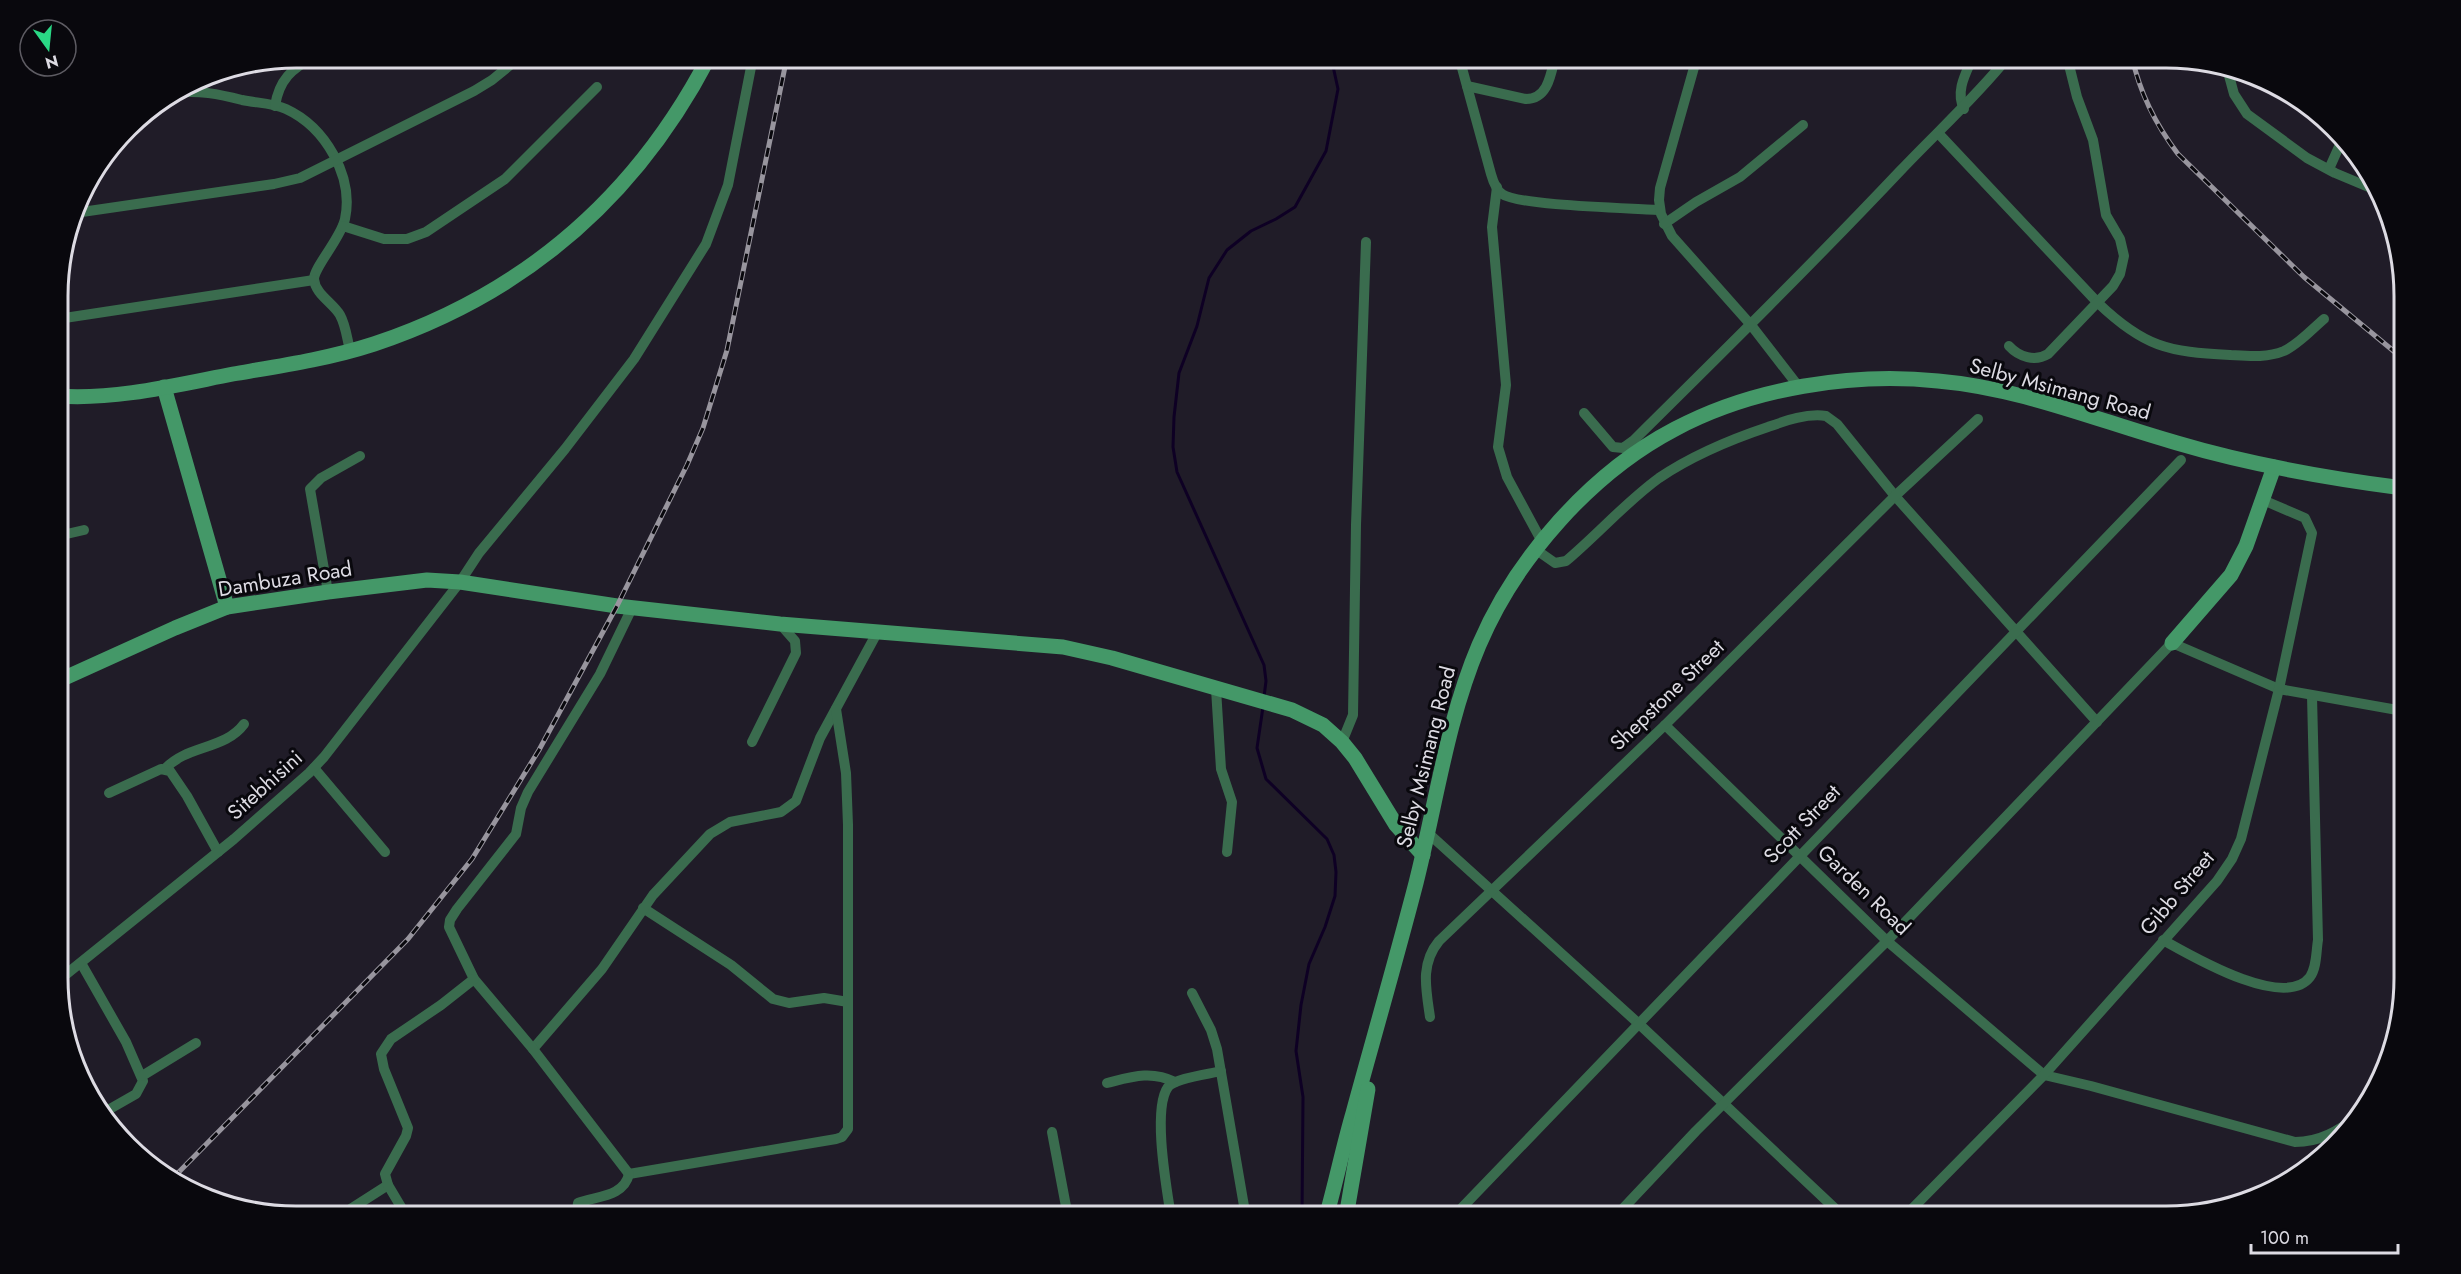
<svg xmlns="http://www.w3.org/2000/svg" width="2461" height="1274" font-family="Jost,sans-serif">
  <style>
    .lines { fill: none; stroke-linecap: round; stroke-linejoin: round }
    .stream { stroke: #0e0024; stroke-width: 3 }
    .street { stroke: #3a6c4e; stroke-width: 10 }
    .secondary { stroke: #449868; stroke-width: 15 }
    .rail-casing { stroke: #98959e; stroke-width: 5 }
    .rail { stroke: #09080d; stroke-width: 3; stroke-dasharray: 9; stroke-linecap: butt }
    .labels { text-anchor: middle; stroke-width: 6; stroke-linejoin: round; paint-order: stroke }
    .street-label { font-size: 21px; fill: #dddbe3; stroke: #09080d }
    .rim { fill: none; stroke: #dddbe3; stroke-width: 3 }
  </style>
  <rect width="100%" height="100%" fill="#201c28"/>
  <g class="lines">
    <g class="stream">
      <path d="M1165 57 1174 62 1227 57"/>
      <path d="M1264 697 1266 681 1264 665 1177 472 1173 447 1174 417 1179 373 1197 326 1209 278 1227 250 1251 231 1276 219 1295 207 1326 151 1338 89 1331 57"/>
      <path d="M1263 707 1257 748 1266 779 1327 839 1334 855 1336 872 1335 896 1325 927 1309 964 1301 1005 1296 1051 1303 1097 1302 1217"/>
    </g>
    <g class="street">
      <path d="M1459 57 1491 174C1493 181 1496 190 1502 194 1519 206 1633 208 1660 210"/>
      <path d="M1697 57 1660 188 1659 200 1661 214 1672 236 1751 325 1799 387"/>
      <path d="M2228 72 2234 94 2247 114 2307 158 2335 173 2378 191"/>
      <path d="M1467 86 1526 99C1548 99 1551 74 1555 57"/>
      <path d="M175 93C198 90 219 94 242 100 256 103 273 103 286 109 325 127 354 176 345 219 341 238 314 267 314 279 315 294 333 303 340 315 346 326 347 339 350 350"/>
      <path d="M275 106C279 80 292 68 314 57"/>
      <path d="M1964 109C1955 91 1966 73 1973 57"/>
      <path d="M1938 133 2098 303C2144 347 2168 352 2230 355 2248 356 2267 358 2284 351 2299 344 2311 330 2324 319"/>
      <path d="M2329 169 2342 140"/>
      <path d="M1497 187 1492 227 1506 385 1498 447 1507 477 1541 540"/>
      <path d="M75 213 274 184 300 178 474 91 492 80 520 57"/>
      <path d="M1664 224 1696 202 1740 177 1803 125"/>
      <path d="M343 226 384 239H407L426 232 505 179 597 87"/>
      <path d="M58 319 314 280"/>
      <path d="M2009 346C2019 357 2035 362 2048 354L2113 286 2120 274 2124 256 2120 239 2106 215 2093 140 2077 97 2067 57"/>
      <path d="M1584 413 1613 447 1623 448 1634 440C1724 351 1814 262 1901 170 1937 132 1975 98 2008 57"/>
      <path d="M58 536 84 530"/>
      <path d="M1535 549 1555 563 1566 561C1598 534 1626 502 1659 478 1693 455 1729 440 1768 427 1785 421 1807 413 1826 416L1837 424 1895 496 2097 722"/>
      <path d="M328 592 310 489 321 478 360 456"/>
      <path d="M1216 689 1221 769 1232 802 1227 852"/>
      <path d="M1665 725 1887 941 2044 1075 2091 1086 2295 1142C2320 1142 2338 1131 2358 1116"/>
      <path d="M752 742 796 653 795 641 780 624"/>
      <path d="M1342 742 1353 715 1356 525 1366 242"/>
      <path d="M314 768 385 852"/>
      <path d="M165 769C186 745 225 750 244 724"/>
      <path d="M109 793 161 769 170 771 187 796 218 852"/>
      <path d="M1428 833 1638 1023 1844 1217"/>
      <path d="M643 908 731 965 773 999 789 1003 824 998 848 1002"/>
      <path d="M2163 940C2190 955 2284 1011 2310 977 2317 967 2316 952 2318 940L2312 696"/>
      <path d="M81 963 126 1042 143 1081 136 1094 101 1114"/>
      <path d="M59 980 234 839 309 773 324 757 460 582 479 553 565 449 634 359 706 244 728 185 753 57"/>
      <path d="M1192 993 1211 1030 1217 1049 1244 1206 1249 1217"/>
      <path d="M1430 1017C1426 989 1420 964 1439 941L1665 725 1895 496 1978 419"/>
      <path d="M533 1049 602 969 653 895 710 834 730 822 781 812 796 801 820 738 878 631"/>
      <path d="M142 1076 196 1043"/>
      <path d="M1107 1083C1131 1077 1151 1070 1175 1082"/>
      <path d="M1052 1132 1068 1217"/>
      <path d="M629 1174 533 1049 474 979 449 927 450 920 457 909 516 834 521 808 528 792 600 674 632 608"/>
      <path d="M629 1174 836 1139 842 1137 848 1129V825L846 773 836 709"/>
      <path d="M338 1217 388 1185"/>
      <path d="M407 1217 388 1185 385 1174 406 1136 408 1128 384 1069 381 1054 391 1039 441 1005 474 979"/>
      <path d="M576 1217 578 1203C596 1196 624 1197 629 1174"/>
      <path d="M1171 1217C1167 1190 1152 1109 1168 1087 1175 1078 1210 1074 1221 1071"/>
      <path d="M1453 1217 2181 460"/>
      <path d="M1615 1217 1696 1131 1887 941 2172 643 2279 689 2403 711"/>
      <path d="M1904 1217 2044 1075 2217 881 2232 859 2241 839 2279 689 2312 533 2305 518 2263 500"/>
    </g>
    <g class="secondary">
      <path d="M164 387 227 607"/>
      <path d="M58 396C116 400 176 385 233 374 280 366 328 359 374 344 524 294 636 197 709 57"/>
      <path d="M2172 643 2231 575 2246 546 2274 467"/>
      <path d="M58 681 175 628 227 607 328 592 427 580 460 582 617 606 780 624 1063 647 1112 658 1292 710 1323 725 1342 742 1355 758 1396 825 1423 855"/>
      <path d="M1326 1217C1336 1182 1343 1147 1353 1113 1374 1036 1396 960 1416 883 1436 804 1447 720 1479 645 1516 558 1591 473 1675 429 1752 388 1852 372 1938 381 2020 388 2099 421 2177 443 2251 465 2326 478 2403 488"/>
      <path d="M1346 1217 1368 1089"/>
    </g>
    <defs>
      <g id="rail">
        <path d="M2132 57C2140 94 2156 125 2178 154L2304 277 2402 358"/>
        <path d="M173 1178 408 939 472 859 539 750 617 606 687 465 703 428 727 350 787 57"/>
      </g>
    </defs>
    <use href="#rail" class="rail-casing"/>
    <use href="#rail" class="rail"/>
  </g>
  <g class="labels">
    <g class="street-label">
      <text transform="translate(2060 389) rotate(15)" y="7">Selby Msimang Road</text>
      <text transform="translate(285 579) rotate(-9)" y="7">Dambuza Road</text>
      <text transform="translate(1667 695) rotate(-44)" y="7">Shepstone Street</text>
      <text transform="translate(1426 757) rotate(-76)" y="7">Selby Msimang Road</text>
      <text transform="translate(265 785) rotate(-42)" y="7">Sitebhisini</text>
      <text transform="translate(1802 824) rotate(-46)" y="7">Scott Street</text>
      <text transform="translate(1864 890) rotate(44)" y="7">Garden Road</text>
      <text transform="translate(2177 893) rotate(-50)" y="7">Gibb Street</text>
    </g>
  </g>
  <path d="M0 0H2461V1274H0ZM296 68H2166A228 228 0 0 1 2394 296V978A228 228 0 0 1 2166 1206H296A228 228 0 0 1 68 978V296A228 228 0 0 1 296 68Z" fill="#09080d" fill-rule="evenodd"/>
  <path class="rim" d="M296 68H2166A228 228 0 0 1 2394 296V978A228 228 0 0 1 2166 1206H296A228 228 0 0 1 68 978V296A228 228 0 0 1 296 68Z"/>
  <g transform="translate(48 48) rotate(165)"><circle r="28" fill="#09080d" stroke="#5e5c63" stroke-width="1.5"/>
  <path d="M0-4.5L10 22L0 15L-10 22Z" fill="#2ad885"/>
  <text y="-9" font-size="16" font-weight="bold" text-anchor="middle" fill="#dddbe3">N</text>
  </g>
  <path d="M2251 1244v9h147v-9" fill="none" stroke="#dddbe3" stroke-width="3"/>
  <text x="2260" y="1244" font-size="18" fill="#dddbe3" stroke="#09080d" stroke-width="4.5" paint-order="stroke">100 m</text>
</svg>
